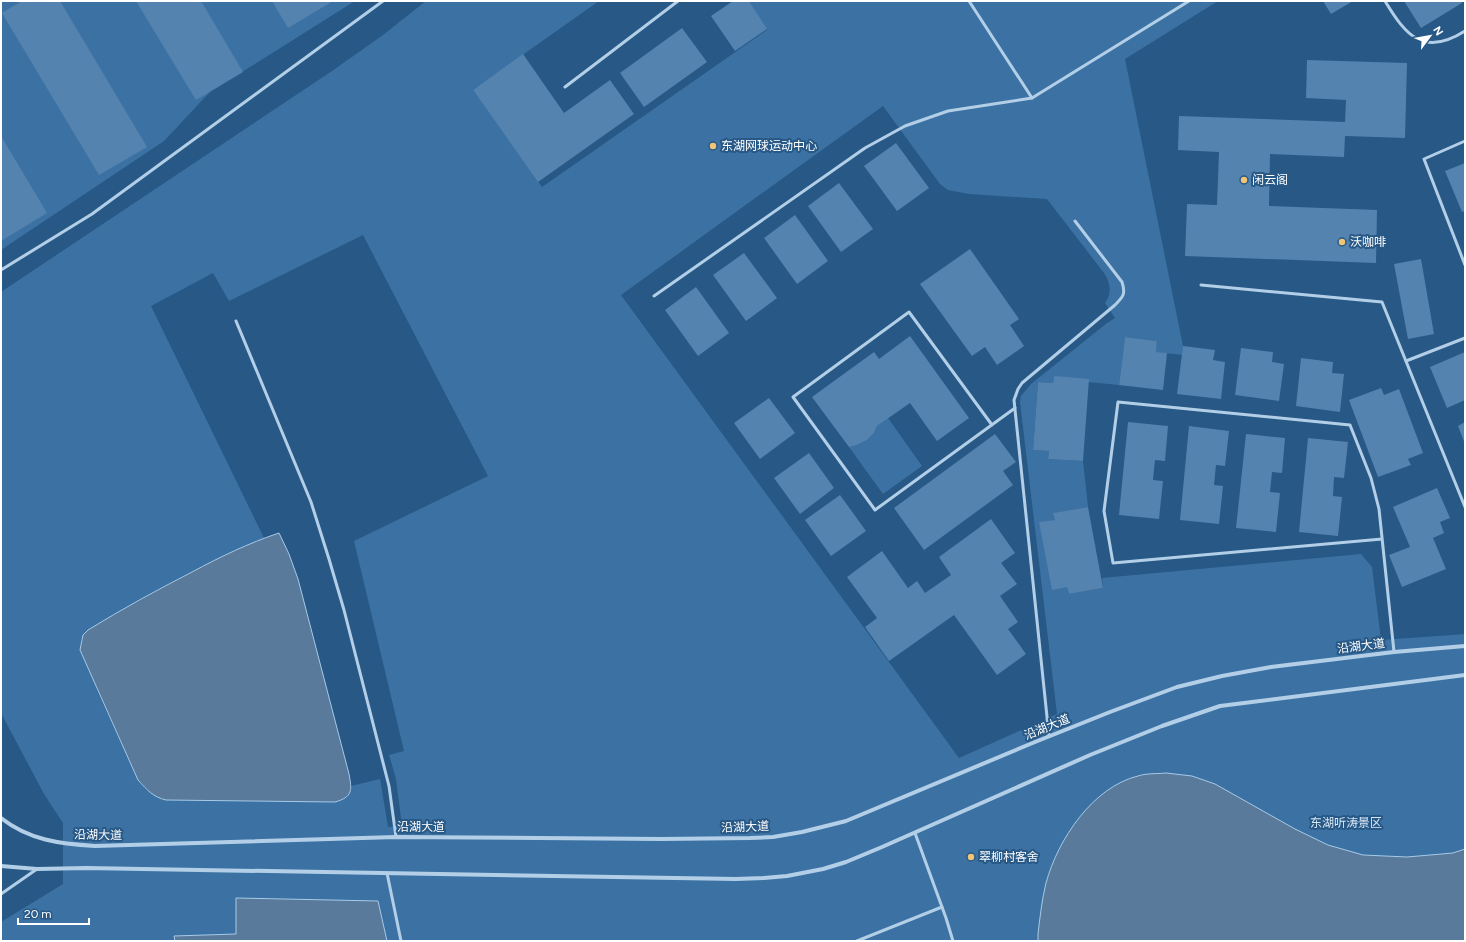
<svg xmlns="http://www.w3.org/2000/svg" width="1466" height="942" font-family="Figtree,'Noto Sans SC',sans-serif">
  <style>
    .green { fill: #3c72a3; fill-rule: evenodd }
    .water { fill: #597a9a; stroke: #a7cae9 }
    .building { fill: #5483b0 }
    .lines { fill: none; stroke-linecap: round; stroke-linejoin: round }
    .service { stroke: #b3cfe8; stroke-width: 3 }
    .minor { stroke: #b3cfe8; stroke-width: 4 }
    .poi-dot { fill: #f0c578; stroke: #275886; stroke-width: 1.5 }
    .labels { text-anchor: middle; stroke-width: 4; stroke-linejoin: round; paint-order: stroke }
    .poi-label { font-size: 12px; fill: #fff; stroke: #275886; text-anchor: start }
    .street-label { font-size: 12px; fill: #fff; stroke: #275886 }
    .park-label { font-size: 12px; fill: #d6e7f6; stroke: #275886 }
  </style>
  <rect width="100%" height="100%" fill="#275886"/>
  <g class="green">
    <path d="M1 1H355L210 92 164 141 1 250Z"/>
    <path d="M426 1H599L473 90 542 187 767 30 749 1H1218L1125 59 1183 346 1182 355 1156 352 1157 341 1125 337 1119 385 1088 382 1054 376 1053 383 1038 382 1033 450 1049 451 1048 459 1083 461 1088 507 1054 513 1055 520 1039 523 1067 587 1069 594 1103 588 1102 578 1361 554 1372 567 1381 640 1465 634V941H1V922L63 884V823L44 794 1 713V292L332 71 383 35ZM883 106 940 184 948 190 969 194 1047 199 1104 273C1111 284 1112 293 1105 303L1115 318 1107 323 1031 384 1021 396 1020 402 1057 714 959 758 621 295ZM363 235 488 476 354 541 404 751 389 755 396 779 402 826 388 827 380 779 351 786V791H147L138 780 131 765 97 690 81 641 83 635 88 630C145 595 203 564 264 538L151 306 213 273 229 301Z"/>
    <path d="M888 418 922 466 883 494 849 447 857 445 867 440 874 433 877 426Z"/>
  </g>
  <g class="water">
    <path d="M279 533 289 554 298 579 349 774C352 790 353 797 335 802L166 800C153 797 147 790 138 780L80 650 83 635 88 630C122 609 157 590 192 572 220 557 249 543 279 533Z"/>
    <path d="M1166 773 1192 776 1215 784 1295 829 1328 845 1363 855 1407 857 1453 853 1465 849V941H1038V934C1040 917 1042 899 1046 883 1058 839 1093 787 1138 776 1147 773 1157 774 1166 773Z"/>
    <path d="M236 898 378 901 387 941H175L174 936 236 934Z"/>
  </g>
  <g class="building">
    <path d="M22 1H60L147 147 99 175 2 13Z"/>
    <path d="M136 1H201L243 72 196 100Z"/>
    <path d="M272 1H333L288 28Z"/>
    <path d="M733 1H749L767 29 735 51 711 16Z"/>
    <path d="M1323 1H1353L1331 14Z"/>
    <path d="M1404 1H1461L1462 3 1421 28Z"/>
    <path d="M682 28 707 62 644 107 620 73Z"/>
    <path d="M523 54 564 113 610 80 634 114 538 182 473 90Z"/>
    <path d="M1307 60 1407 63 1405 138 1345 136 1344 157 1270 154 1269 206 1377 210 1376 263 1185 256 1187 204 1217 205 1219 152 1178 150 1179 116 1345 122 1346 100 1306 98Z"/>
    <path d="M1 136 47 213 1 241Z"/>
    <path d="M896 143 929 188 897 211 864 166Z"/>
    <path d="M1465 163V211L1462 212 1445 171Z"/>
    <path d="M839 183 873 229 841 252 808 206Z"/>
    <path d="M795 215 828 261 797 284 764 238Z"/>
    <path d="M970 249 1019 319 1010 325 1024 346 997 365 985 347 972 356 920 284Z"/>
    <path d="M744 253 777 298 746 321 713 275Z"/>
    <path d="M1421 259 1434 334 1408 339 1394 264Z"/>
    <path d="M696 287 729 333 698 356 665 310Z"/>
    <path d="M910 336 969 418 937 441 910 403 877 426 874 433 867 440 857 445 849 447 812 397 874 352 879 359Z"/>
    <path d="M1125 337 1157 341 1156 352 1167 353 1163 390 1119 385Z"/>
    <path d="M1183 346 1215 350 1213 360 1225 362 1221 399 1177 394Z"/>
    <path d="M1241 348 1273 352 1272 362 1284 364 1279 401 1235 395Z"/>
    <path d="M1465 352V400L1447 408 1430 367Z"/>
    <path d="M1301 358 1333 362 1332 373 1344 374 1340 412 1296 406Z"/>
    <path d="M1054 376 1089 379 1083 461 1048 459 1049 451 1033 450 1038 382 1053 383Z"/>
    <path d="M1381 388 1384 395 1399 389 1423 453 1408 459 1411 465 1378 477 1349 400Z"/>
    <path d="M769 398 795 433 760 459 734 423Z"/>
    <path d="M1128 422 1168 426 1165 461 1155 460 1153 480 1163 481 1159 519 1119 515Z"/>
    <path d="M1465 422V444L1458 426Z"/>
    <path d="M1189 426 1229 431 1225 466 1216 465 1214 485 1223 486 1219 524 1180 520Z"/>
    <path d="M995 434 1016 462 1003 471 1013 485 924 550 894 508Z"/>
    <path d="M1246 434 1285 438 1282 473 1272 472 1270 492 1280 493 1276 532 1236 528Z"/>
    <path d="M1308 438 1348 442 1344 478 1334 477 1333 496 1342 497 1338 536 1299 532Z"/>
    <path d="M809 453 834 488 800 514 774 478Z"/>
    <path d="M1437 488 1450 518 1440 522 1444 533 1433 538 1446 569 1402 587 1389 555 1410 547 1393 507Z"/>
    <path d="M840 495 866 531 831 556 805 520Z"/>
    <path d="M1088 507 1103 588 1069 594 1067 587 1052 590 1039 522 1055 520 1053 513Z"/>
    <path d="M991 519 1015 553 1001 563 1017 584 1000 596 1018 622 1008 629 1026 654 997 675 954 615 889 661 865 627 877 618 847 577 882 551 908 588 917 581 925 593 951 575 939 557Z"/>
  </g>
  <g class="lines">
    <g class="service">
      <path d="M969 1 1032 98"/>
      <path d="M1385 1C1406 36 1424 57 1465 31"/>
      <path d="M565 87 678 1"/>
      <path d="M1465 141 1424 159 1465 265"/>
      <path d="M1 270 92 214 383 1"/>
      <path d="M1201 285 1382 302 1465 507"/>
      <path d="M654 296 865 148 905 126 948 111 1032 98 1189 1"/>
      <path d="M236 321 311 502 329 559 344 610 389 786 396 837"/>
      <path d="M1406 361 1465 338"/>
      <path d="M992 425 909 312 793 397 875 510 1015 408"/>
      <path d="M1382 539 1113 563 1104 511 1118 402 1350 425 1371 478 1379 509 1394 652"/>
      <path d="M1049 736 1014 400 1018 389 1022 383 1115 305C1123 297 1126 294 1122 282L1075 221"/>
      <path d="M915 833 946 918 953 941"/>
      <path d="M387 873 401 941"/>
      <path d="M1 894 37 869"/>
      <path d="M857 941 942 907"/>
    </g>
    <g class="minor">
      <path d="M1 818C29 840 60 844 95 846L396 837 661 839 750 838 773 837 802 832 846 821 1035 742 1110 712 1177 687 1222 676 1271 667 1394 652 1465 646"/>
      <path d="M1 866 37 869 86 868 736 879 764 878 787 876 823 869 846 862 882 847 1090 755 1162 726 1220 706 1465 675"/>
    </g>
  </g>
  <g class="poi-dot">
    <circle cx="713" cy="146" r="4"/>
    <circle cx="1244" cy="180" r="4"/>
    <circle cx="1342" cy="242" r="4"/>
    <circle cx="971" cy="857" r="4"/>
  </g>
  <g class="labels">
    <g class="poi-label">
      <text x="721" y="150">东湖网球运动中心</text>
      <text x="1252" y="184">闲云阁</text>
      <text x="1350" y="246">沃咖啡</text>
      <text x="979" y="861">翠柳村客舍</text>
    </g>
    <g class="street-label">
      <text transform="translate(1361 646) rotate(-7)" y="4">沿湖大道</text>
      <text transform="translate(1047 727) rotate(-22)" y="4">沿湖大道</text>
      <text x="421" y="831">沿湖大道</text>
      <text transform="translate(745 827) rotate(-2)" y="4">沿湖大道</text>
      <text transform="translate(98 835) rotate(1)" y="4">沿湖大道</text>
    </g>
    <g class="park-label">
      <text x="1346" y="827">东湖听涛景区</text>
    </g>
  </g>
  <rect width="1466" height="942" fill="none" stroke="#ffffff" stroke-width="4"/>
  <g transform="translate(1430 36) rotate(58)" stroke="#275886" stroke-width="3" paint-order="stroke">
  <path d="M0-3L7 15L0 10L-7 15Z" fill="#ffffff"/>
  <text y="-6" font-size="11" font-weight="bold" text-anchor="middle" fill="#ffffff">N</text>
  </g>
  <path d="M18 918v6h71v-6" fill="none" stroke="#ffffff" stroke-width="2"/>
  <text x="24" y="918" font-size="12" fill="#ffffff" stroke="#275886" stroke-width="3" paint-order="stroke">20 m</text>
</svg>
